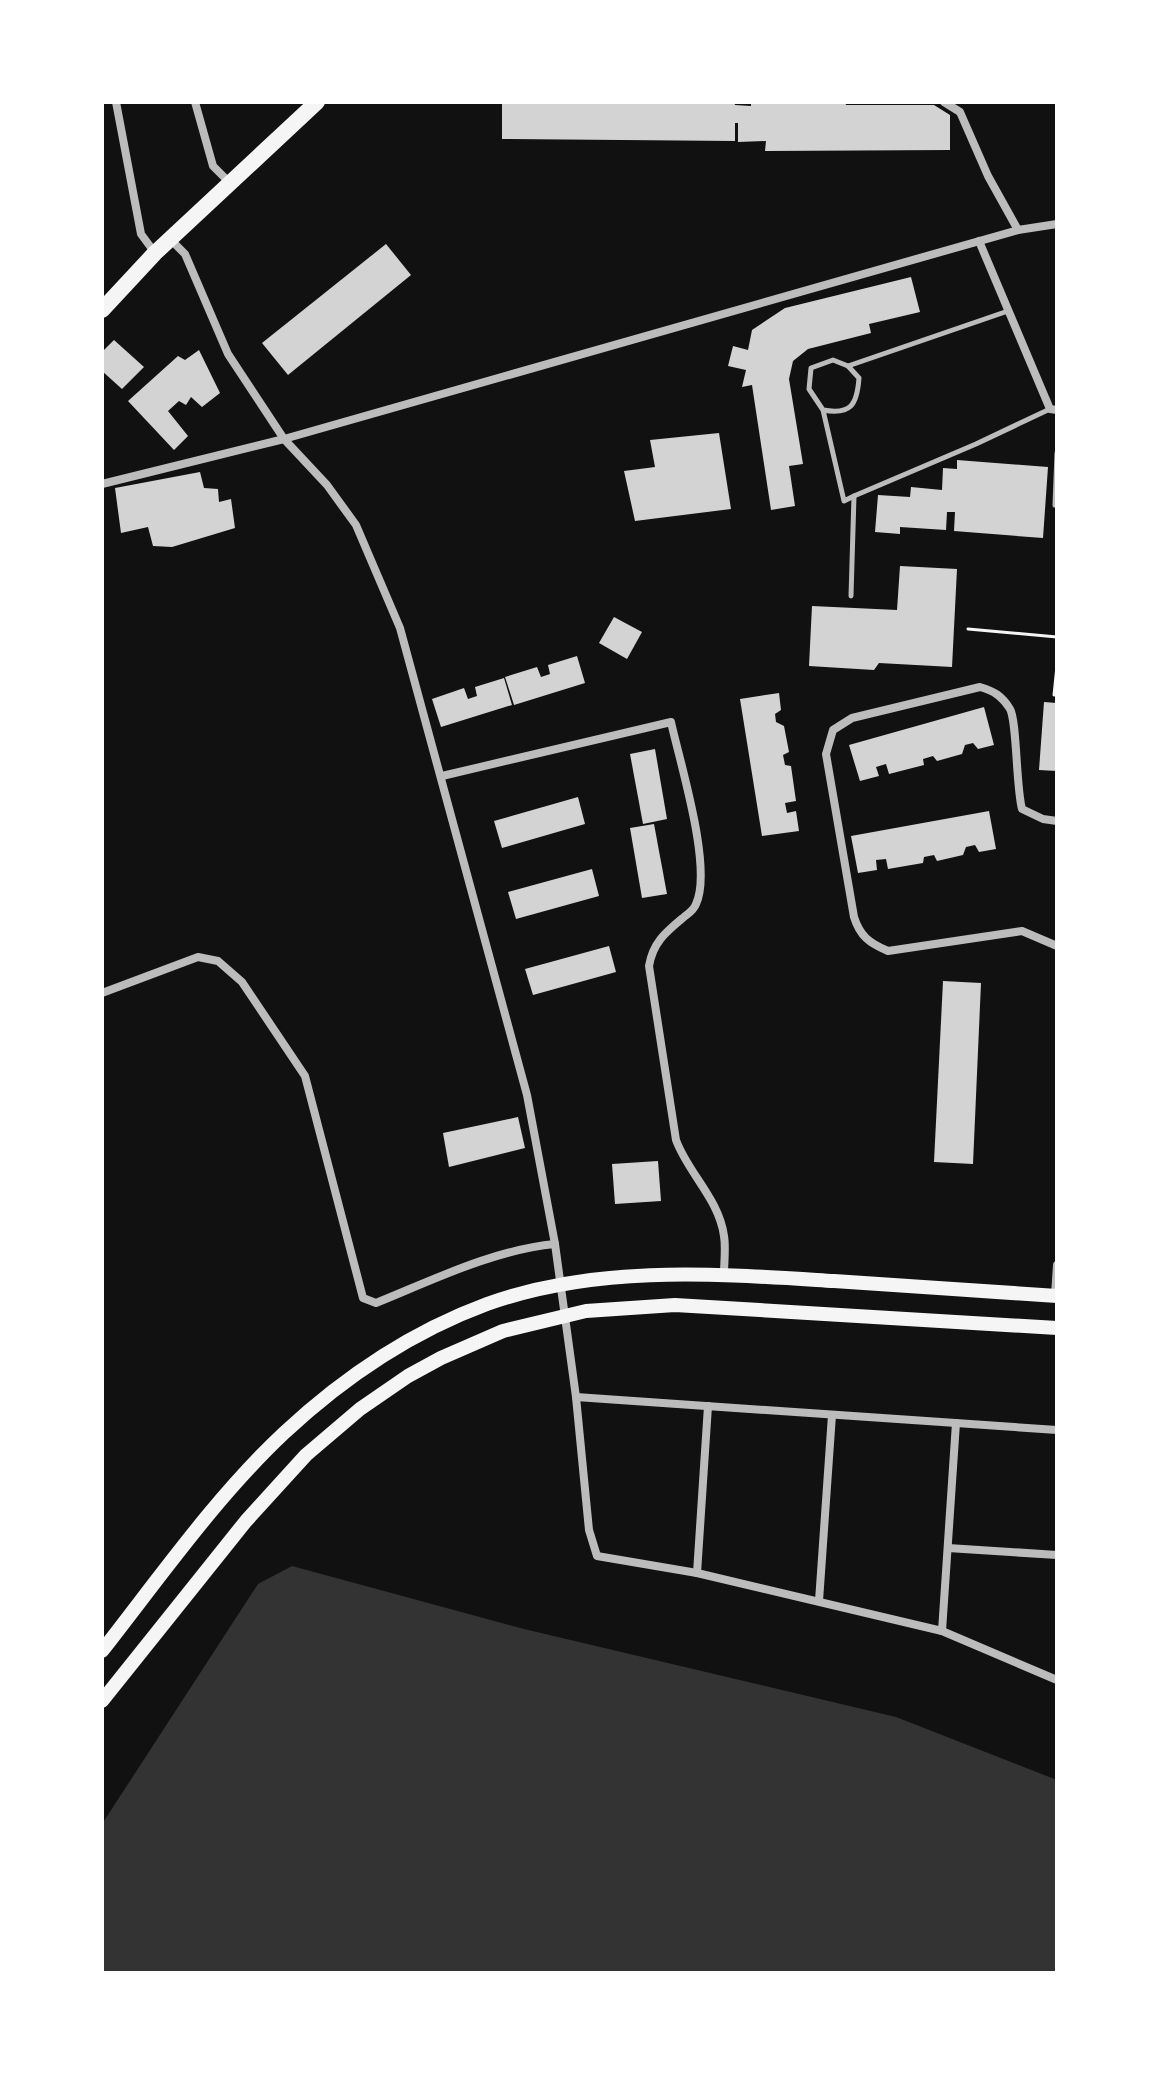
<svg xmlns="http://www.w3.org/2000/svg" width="1159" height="2075" font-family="Georgia,serif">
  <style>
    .water { fill: #333 }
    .building { fill: #d3d3d3 }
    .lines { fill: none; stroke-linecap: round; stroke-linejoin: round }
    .path { stroke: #f5f5f5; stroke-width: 3 }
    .service { stroke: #bcbcbc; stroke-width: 5 }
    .minor { stroke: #bcbcbc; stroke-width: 8 }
    .secondary { stroke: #f5f5f5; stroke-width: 14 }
    .trunk { stroke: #f5f5f5; stroke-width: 16 }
  </style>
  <rect width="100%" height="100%" fill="#111"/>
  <path class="water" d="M292 1566 524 1629 896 1717 1057 1780V1973H102V1824L258 1584Z"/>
  <g class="building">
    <path d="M502 102H734L735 105 751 106V102H845L846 105H934L950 115V150L765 151 766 141 738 142V123H735V141L502 139Z"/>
    <path d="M386 244 411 275 288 375 262 343Z"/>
    <path d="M911 277 920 312 869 324 871 333 808 349 793 361 789 379 803 464 789 466 795 506 771 510 752 385 742 387 746 370 728 366 733 346 748 350 752 330 785 308Z"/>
    <path d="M114 340 144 367 122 389 102 371V352Z"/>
    <path d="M199 350 220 393 202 407 191 397 186 405 179 401 168 411 188 436 174 450 128 401 178 356 185 360Z"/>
    <path d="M719 433 731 509 635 521 624 471 655 467 650 440Z"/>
    <path d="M957 460 1048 467 1043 538 954 531 955 512H947L946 530 900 527V534L875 532 878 495 910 497 911 487 942 490 943 468 957 469Z"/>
    <path d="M200 472 204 488 218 489 219 502 231 499 235 528 172 547 153 546 148 527 121 533 115 488Z"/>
    <path d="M900 566 957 569 952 667 879 663 874 670 809 666 812 606 897 610Z"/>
    <path d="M614 617 642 632 627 659 599 643Z"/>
    <path d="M577 656 585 683 514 705 505 677 537 667 541 677 550 674 548 665Z"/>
    <path d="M504 678 512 705 441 727 432 699 464 688 468 699 477 696 475 687Z"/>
    <path d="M779 693 781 710 775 714 776 722 784 726 789 752 783 755 785 765 791 766 796 801 785 803 787 813 796 811 799 831 762 836 740 699Z"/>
    <path d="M1044 702 1057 703V771L1039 770Z"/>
    <path d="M984 707 994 745 978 749 973 743 965 745 962 754 937 761 933 756 923 759 924 765 889 774 886 764 876 767 879 776 860 781 849 745Z"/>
    <path d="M655 749 667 819 643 824 630 754Z"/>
    <path d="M578 797 585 824 502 848 494 821Z"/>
    <path d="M989 811 996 849 979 852 975 845 966 847 963 855 937 861 934 855 924 857 923 863 888 869 886 859 876 860 877 870 858 873 851 836Z"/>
    <path d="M654 824 667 894 642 898 630 828Z"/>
    <path d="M592 869 599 896 516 919 508 892Z"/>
    <path d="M609 946 616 972 533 995 525 969Z"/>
    <path d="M943 981 981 983 973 1164 934 1162Z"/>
    <path d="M518 1117 525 1148 449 1167 443 1133Z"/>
    <path d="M658 1161 661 1201 615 1204 612 1164Z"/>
  </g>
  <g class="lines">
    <g class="path">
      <path d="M968 629 1057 637"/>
      <path d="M1054 695 1057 666"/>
    </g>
    <g class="service">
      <path d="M848 366 1008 311"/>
      <path d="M823 410C851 415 857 405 859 378L848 366 833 360 811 368 809 389 823 410 844 501 854 496"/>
      <path d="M1057 453 1055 505H1057"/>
      <path d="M851 596 854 496 976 444 1050 409"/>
    </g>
    <g class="minor">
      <path d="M116 102 141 234 155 253"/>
      <path d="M195 102 213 166 229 182"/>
      <path d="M944 102 960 112 988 176 1018 230"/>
      <path d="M170 239 185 254 228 354 284 439 327 485 356 525 400 628 527 1095 555 1244 576 1397 589 1530 597 1556 697 1573 942 1631 1057 1680"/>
      <path d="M979 241 1050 409 1057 410"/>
      <path d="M102 484 284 439 1018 230 1057 224"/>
      <path d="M442 776 671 722C680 763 713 868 696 904 694 910 689 913 684 917 666 932 653 942 649 966L676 1140C688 1173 719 1199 724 1236 726 1248 724 1262 724 1274"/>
      <path d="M1057 821 1043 819 1022 809C1016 787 1017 721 1010 709 1002 696 994 691 980 687L852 718 833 730 826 754 854 917C860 936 869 943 888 951L1022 931 1057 946"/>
      <path d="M102 993 198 957 218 961 242 982 305 1076 363 1298 376 1303C433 1280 493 1250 555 1244"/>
      <path d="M1055 1295 1057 1265"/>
      <path d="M576 1397 1057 1430"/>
      <path d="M948 1548 1057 1555"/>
      <path d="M697 1573 708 1406"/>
      <path d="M819 1601 832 1415"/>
      <path d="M942 1631 956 1423"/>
    </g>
    <g class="secondary">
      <path d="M102 1651C160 1577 216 1497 284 1433 343 1378 411 1332 487 1304 598 1264 719 1274 834 1281 908 1286 983 1291 1057 1296"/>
      <path d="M102 1701 246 1521 306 1455 360 1409 408 1376 441 1358 503 1331 586 1311 675 1305 1057 1328"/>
    </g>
    <path class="trunk" d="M102 310 155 253 317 102"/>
  </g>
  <rect width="1159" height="2075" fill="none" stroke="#ffffff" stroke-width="208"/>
</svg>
